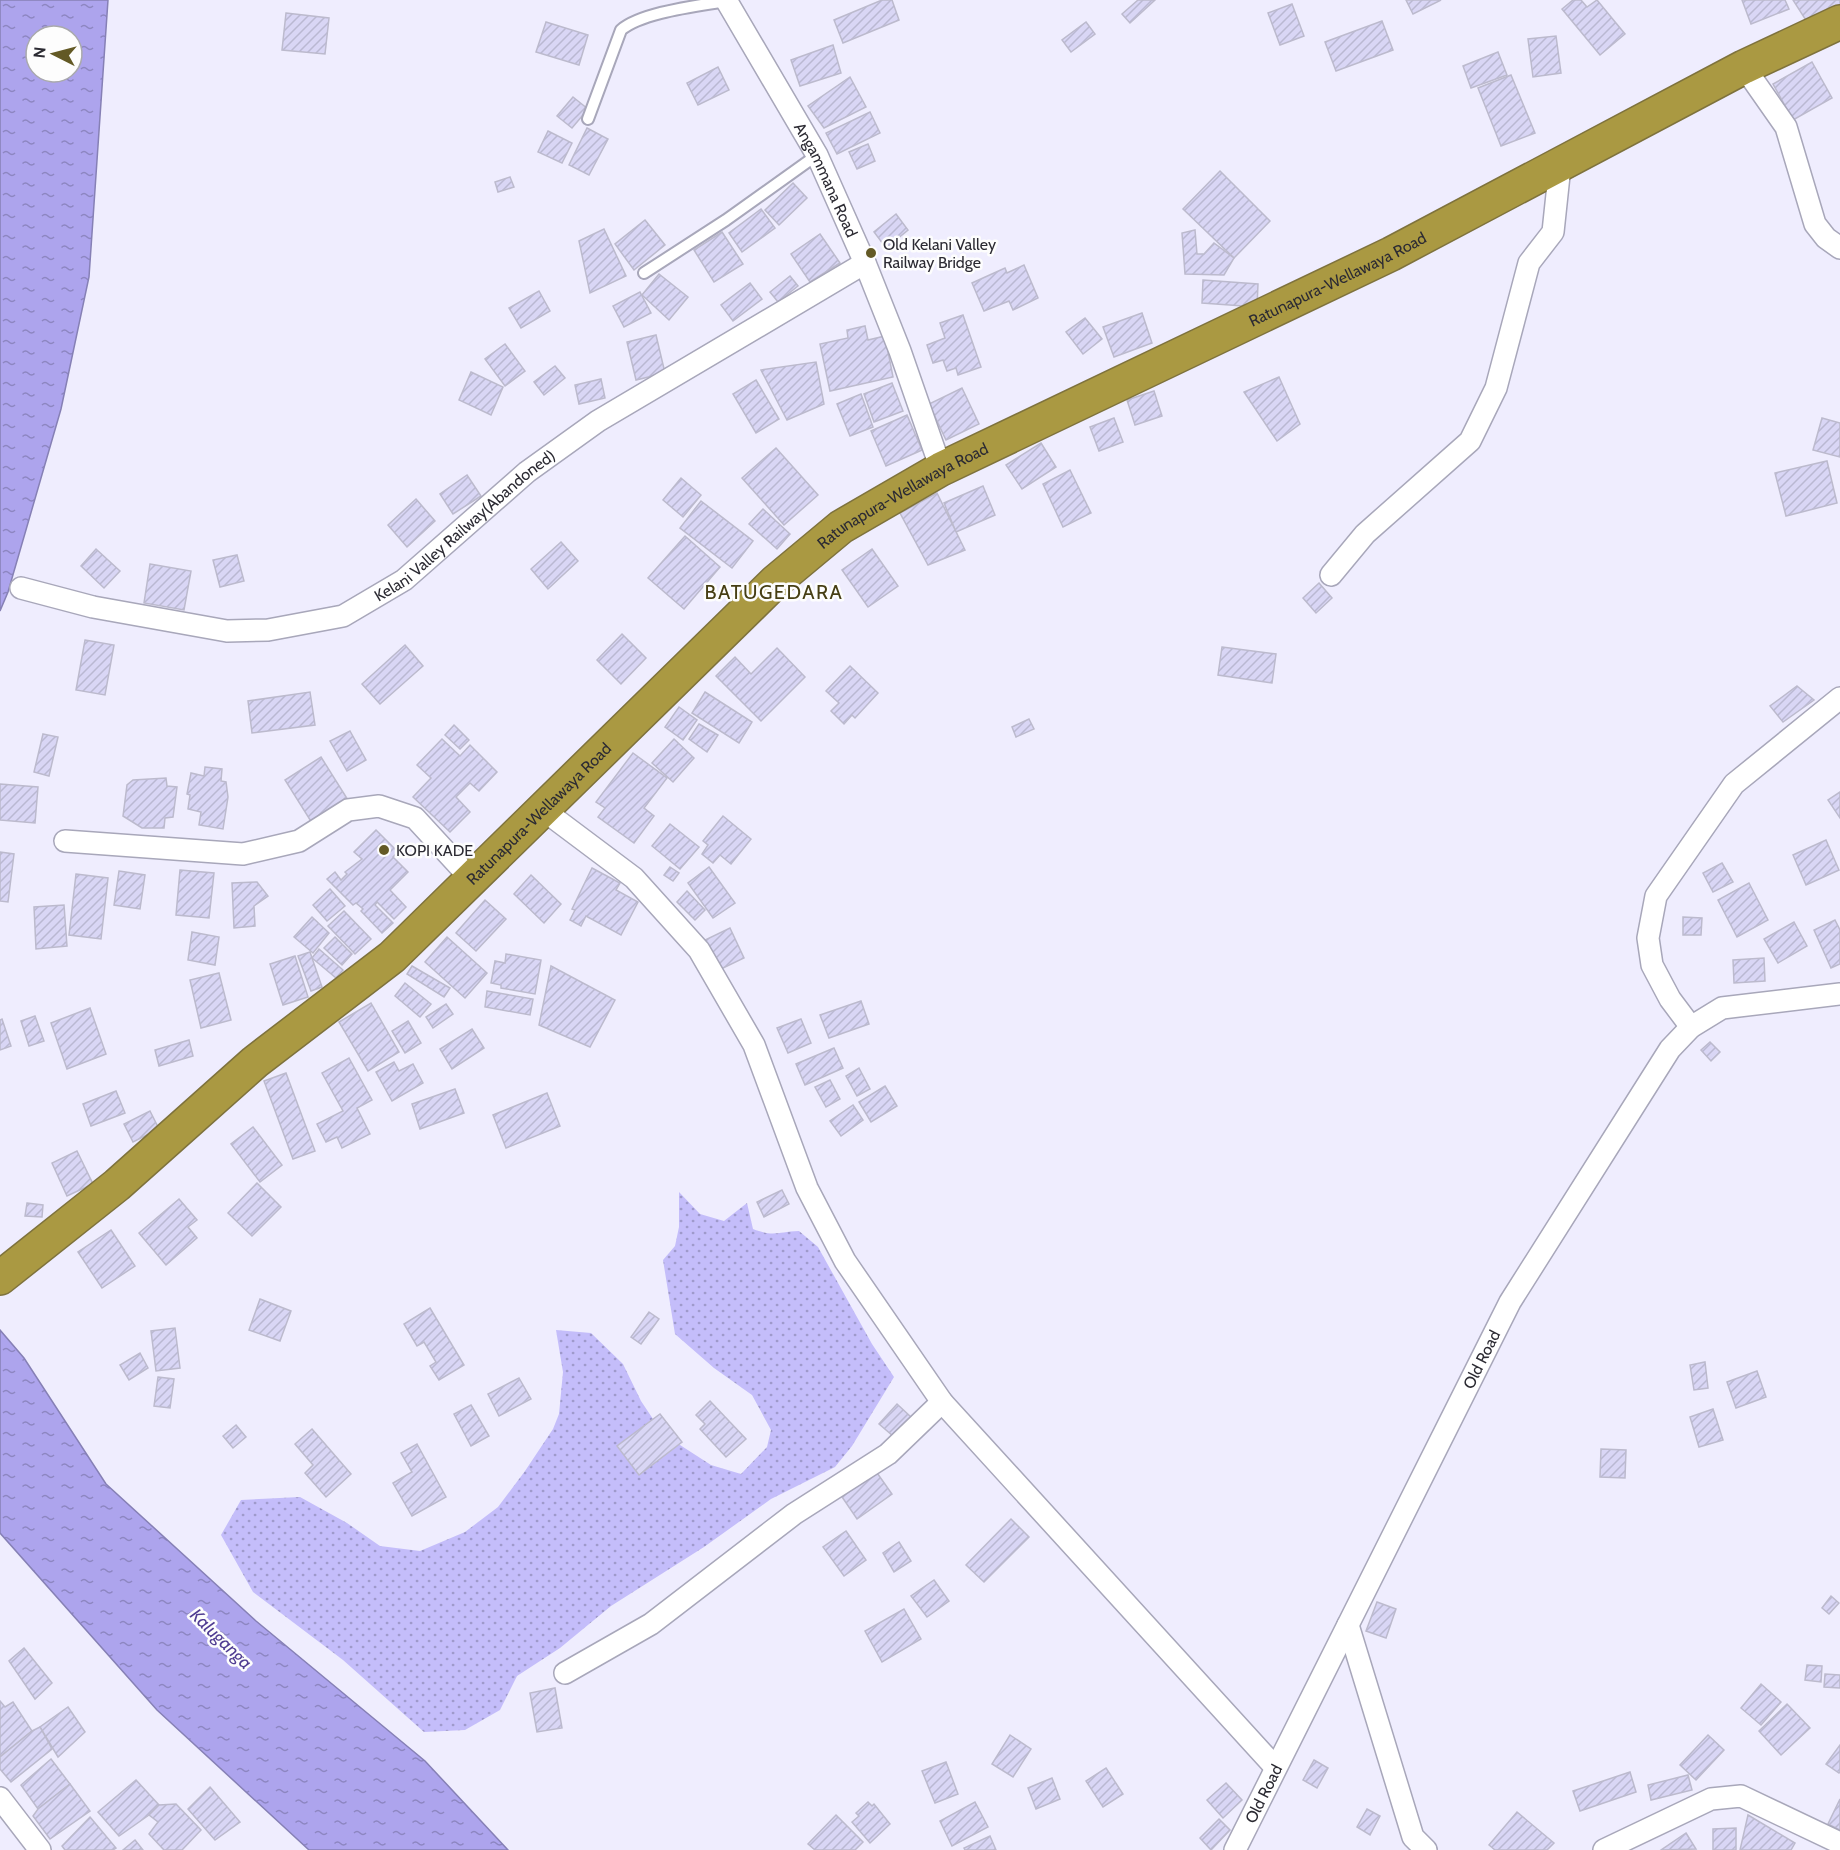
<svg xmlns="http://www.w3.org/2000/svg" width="1840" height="1850" font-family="Cabin,sans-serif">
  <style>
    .park { fill: url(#park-dots) }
    .water { fill: url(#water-ripples); stroke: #8680b5; stroke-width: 1.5; fill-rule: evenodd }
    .building { fill: url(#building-hatch); stroke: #bcbacd; stroke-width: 1.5 }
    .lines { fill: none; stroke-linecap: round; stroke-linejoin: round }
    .lane-casing { stroke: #a8a7ba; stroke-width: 14 }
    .street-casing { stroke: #a8a7ba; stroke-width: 24 }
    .highway-casing { stroke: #7e723d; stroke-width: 36 }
    .lane { stroke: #fff; stroke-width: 10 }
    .street { stroke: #fff; stroke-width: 21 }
    .highway { stroke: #aa9942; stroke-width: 33 }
    .poi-dot { fill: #635925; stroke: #fdfdfd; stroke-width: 2 }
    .labels { text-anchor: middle; stroke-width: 5; stroke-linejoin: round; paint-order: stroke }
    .street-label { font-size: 16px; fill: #2c2b33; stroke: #fdfdfd }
    .poi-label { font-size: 16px; fill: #2c2b33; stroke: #fdfdfd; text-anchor: start }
    .water-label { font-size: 18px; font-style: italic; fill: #503d92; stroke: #fdfdfd }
    .quarter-label { font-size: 20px; letter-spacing: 1.5px; fill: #463e14; stroke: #fdfdfd }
  </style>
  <defs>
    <pattern id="park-dots" width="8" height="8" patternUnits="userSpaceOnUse" patternTransform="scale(1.5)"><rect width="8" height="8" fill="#c4bdfa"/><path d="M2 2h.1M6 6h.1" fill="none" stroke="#9f9acb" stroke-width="1.8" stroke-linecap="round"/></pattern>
    <pattern id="water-ripples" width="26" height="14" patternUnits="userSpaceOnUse" patternTransform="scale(1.5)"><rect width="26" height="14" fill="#ada4ed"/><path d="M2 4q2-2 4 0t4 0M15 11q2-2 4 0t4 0" fill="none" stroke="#8d86c1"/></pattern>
    <pattern id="building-hatch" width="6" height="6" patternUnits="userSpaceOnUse" patternTransform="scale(1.5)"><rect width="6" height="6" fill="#d9d6f5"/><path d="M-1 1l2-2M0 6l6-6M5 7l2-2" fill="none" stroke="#bab8d2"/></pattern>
  </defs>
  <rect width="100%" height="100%" fill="#efedfe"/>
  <path class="park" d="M679 1192 700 1214 724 1221 747 1203 753 1229C774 1237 777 1232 799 1231L818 1247 872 1344 894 1377 852 1446 835 1467 771 1499 704 1547 611 1606 560 1648 517 1676 500 1710 465 1730 424 1732 343 1660 253 1592 221 1535 241 1500 300 1497 347 1523 380 1546 420 1551 465 1532 498 1507 525 1471 553 1429 559 1414 563 1372 556 1330 591 1333 623 1364 641 1401 663 1434 711 1465 741 1474 767 1447 771 1430 752 1395 714 1368 675 1334 663 1260 675 1246 679 1227Z"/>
  <g class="water">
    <path d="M0 0H108L89 277 61 409 8 592 0 611ZM36 36H72V72H36Z"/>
    <path d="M0 1330 24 1358 106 1484 256 1621 425 1761 508 1850H309L157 1710 0 1533Z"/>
  </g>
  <g class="building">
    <path d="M882 0H892L899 20 843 43 834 20Z"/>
    <path d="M1138 0H1155L1130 23 1122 14Z"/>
    <path d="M1406 0H1441L1413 14Z"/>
    <path d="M1573 0H1581L1587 7 1597 0 1625 34 1600 55 1562 9Z"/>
    <path d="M1742 0H1785L1789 9 1751 24Z"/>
    <path d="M1793 0H1840V5L1809 25Z"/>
    <path d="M1292 4 1304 36 1280 45 1268 13Z"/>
    <path d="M286 13 329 18 325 54 282 50Z"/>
    <path d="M1382 21 1393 50 1336 71 1325 42Z"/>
    <path d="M546 22 588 35 579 65 536 52Z"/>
    <path d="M1086 22 1095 34 1071 52 1062 40Z"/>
    <path d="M1556 36 1561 73 1533 77 1528 39Z"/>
    <path d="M833 45 841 73 800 86 791 60Z"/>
    <path d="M1498 52 1507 75 1471 88 1463 66Z"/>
    <path d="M1812 62 1832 98 1793 120 1773 84Z"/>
    <path d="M718 67 729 90 698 105 687 83Z"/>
    <path d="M1511 75 1535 133 1501 146 1478 88Z"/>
    <path d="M850 77 866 107 824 128 808 106Z"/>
    <path d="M573 97 588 109 572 128 557 116Z"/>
    <path d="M870 112 880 133 837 154 826 133Z"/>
    <path d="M587 128 608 139 589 175 569 165Z"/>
    <path d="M548 131 572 143 562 163 538 152Z"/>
    <path d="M868 144 875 161 857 169 849 152Z"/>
    <path d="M1220 171 1270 221 1234 258 1183 209Z"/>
    <path d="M510 177 514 187 498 192 495 182Z"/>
    <path d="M793 183 807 198 779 225 765 210Z"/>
    <path d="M761 209 775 228 742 252 729 233Z"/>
    <path d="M896 214 908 230 886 248 874 232Z"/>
    <path d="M645 220 665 245 634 270 615 244Z"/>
    <path d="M604 229 626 276 590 293 579 241Z"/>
    <path d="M1195 230 1197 254H1204L1214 243 1234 258 1224 275 1185 274 1182 233Z"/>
    <path d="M722 232 743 264 714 282 694 250Z"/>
    <path d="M820 234 840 263 810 282 791 254Z"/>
    <path d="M1024 265 1038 298 1013 310 1009 301 984 311 972 283 1005 268 1007 273Z"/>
    <path d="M659 274 688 297 669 320 642 295Z"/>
    <path d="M790 276 798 286 778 302 770 292Z"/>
    <path d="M1203 280 1258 284 1257 307 1202 303Z"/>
    <path d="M750 283 762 299 733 321 721 305Z"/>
    <path d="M539 291 550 311 521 328 509 308Z"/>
    <path d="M640 292 651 313 624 327 613 306Z"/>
    <path d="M1142 313 1152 343 1114 357 1103 327Z"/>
    <path d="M963 315 981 367 958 375 956 368 947 371 943 360 933 363 927 345 945 338 940 323Z"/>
    <path d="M1085 318 1102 339 1083 354 1066 332Z"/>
    <path d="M865 326 868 340 885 336 893 377 830 391 820 344 848 338 847 330Z"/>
    <path d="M656 335 665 373 636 380 627 342Z"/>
    <path d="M505 344 525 371 505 386 485 359Z"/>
    <path d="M816 362 824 404 787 420 761 370Z"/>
    <path d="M555 366 565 378 544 395 534 382Z"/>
    <path d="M471 372 503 387 491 415 459 400Z"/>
    <path d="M1279 377 1300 424 1277 441 1244 392Z"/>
    <path d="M601 379 605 398 579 404 575 385Z"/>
    <path d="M756 380 779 419 756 433 733 394Z"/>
    <path d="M892 383 903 411 874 422 864 394Z"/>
    <path d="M962 388 979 424 946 440 929 404Z"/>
    <path d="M1154 391 1162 416 1135 425 1127 400Z"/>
    <path d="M861 394 873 427 850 436 837 404Z"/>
    <path d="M907 415 922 450 886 466 871 431Z"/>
    <path d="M1114 418 1123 442 1099 451 1090 427Z"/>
    <path d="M1822 418 1840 423V457L1813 450Z"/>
    <path d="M1041 443 1056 467 1022 489 1006 465Z"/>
    <path d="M776 448 818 495 784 525 742 478Z"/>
    <path d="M1827 461 1837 503 1786 516 1775 473Z"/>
    <path d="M1070 470 1091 513 1063 527 1043 484Z"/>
    <path d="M467 475 481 496 453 514 440 494Z"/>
    <path d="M681 478 701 495 683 517 663 500Z"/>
    <path d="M983 486 995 515 956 532 944 503Z"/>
    <path d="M937 493 965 550 928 565 900 513Z"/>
    <path d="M416 499 435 521 407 547 388 525Z"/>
    <path d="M701 501 753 541 732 568 680 528Z"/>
    <path d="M763 509 790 534 777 549 749 524Z"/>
    <path d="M685 536 720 567 684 609 648 578Z"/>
    <path d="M561 542 578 561 548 589 531 569Z"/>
    <path d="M96 549 120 571 104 588 81 566Z"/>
    <path d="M872 549 898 586 868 607 842 570Z"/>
    <path d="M237 555 244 581 220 587 213 560Z"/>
    <path d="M150 564 191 571 184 610 144 603Z"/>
    <path d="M1319 583 1332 598 1316 613 1303 598Z"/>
    <path d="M622 634 646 658 621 684 597 660Z"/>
    <path d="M85 640 114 645 105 695 76 690Z"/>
    <path d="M405 645 423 666 380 704 362 684Z"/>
    <path d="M1222 647 1276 654 1272 683 1218 675Z"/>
    <path d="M777 648 805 677 761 721 716 676 735 657 751 674Z"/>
    <path d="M850 666 878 693 855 718 852 715 844 724 831 711 839 703 826 691Z"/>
    <path d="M1797 686 1814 700 1783 722 1770 706Z"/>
    <path d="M310 692 315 725 252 733 248 701Z"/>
    <path d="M705 692 752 722 739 743 692 713Z"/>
    <path d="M679 707 697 720 683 740 665 727Z"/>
    <path d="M1029 719 1034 729 1016 737 1012 727Z"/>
    <path d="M699 724 718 735 707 752 689 739Z"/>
    <path d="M454 725 469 740 460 749 445 735Z"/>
    <path d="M350 731 366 760 347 771 330 741Z"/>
    <path d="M43 734 58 737 49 776 34 772Z"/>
    <path d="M442 739 460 756 470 745 497 772 479 791 470 783 456 797 470 812 450 832 413 797 431 778 417 765Z"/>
    <path d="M674 739 694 758 673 782 652 763Z"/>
    <path d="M633 753 667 778 644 808 654 816 634 843 598 817 605 808 596 802Z"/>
    <path d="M321 757 348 800 312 823 285 780Z"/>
    <path d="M205 767 222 769 221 781 226 782 228 797 223 829 199 825 201 812 188 809 190 795 187 794 191 773 204 776Z"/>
    <path d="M166 778 167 786 177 787 173 817 165 818 164 828H142L123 816 127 785 133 780Z"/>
    <path d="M0 784 38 787 35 823 0 820Z"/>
    <path d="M1840 792V818L1828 800Z"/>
    <path d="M723 816 751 839 731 864 720 855 713 863 702 854 708 845 703 841Z"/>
    <path d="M670 824 699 847 680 869 652 846Z"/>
    <path d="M376 830 398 852 393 857 408 872 390 890 406 907 394 919 377 902 375 905 393 923 382 933 361 911 363 909 356 903 353 905 327 879 335 872 341 880 347 874 345 872 362 859 354 852Z"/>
    <path d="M1826 840 1839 870 1806 885 1793 855Z"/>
    <path d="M0 852 14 854 8 902 0 901Z"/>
    <path d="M1722 863 1733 882 1713 892 1703 873Z"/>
    <path d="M670 867 679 873 673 881 664 875Z"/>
    <path d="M709 867 735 903 713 918 688 883Z"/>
    <path d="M592 868 620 883 616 890 638 902 621 935 586 916 581 926 570 920 575 910 572 909Z"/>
    <path d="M180 870 214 873 209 918 176 915Z"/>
    <path d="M119 871 145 875 140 909 114 905Z"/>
    <path d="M76 874 108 878 101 939 69 935Z"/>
    <path d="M531 875 561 904 544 923 514 894Z"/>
    <path d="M257 882 268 896 254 906 255 926 234 928 232 883Z"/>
    <path d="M1749 883 1768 920 1737 937 1718 900Z"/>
    <path d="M330 889 345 906 327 921 313 905Z"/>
    <path d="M687 891 705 910 695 920 677 902Z"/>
    <path d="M485 900 506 919 476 951 456 933Z"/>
    <path d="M64 905 67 946 36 949 34 907Z"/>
    <path d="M344 911 371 939 355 954 328 926Z"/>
    <path d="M312 917 329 933 313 953 294 937Z"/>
    <path d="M1683 917 1702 918 1701 935H1683Z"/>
    <path d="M1835 920 1840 930V964L1831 968 1814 930Z"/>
    <path d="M1794 922 1807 946 1778 963 1764 939Z"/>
    <path d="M730 928 744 958 719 970 705 940Z"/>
    <path d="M192 932 219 937 215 965 188 960Z"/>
    <path d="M335 937 352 954 342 965 324 948Z"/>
    <path d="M447 937 487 973 465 998 425 962Z"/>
    <path d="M319 949 343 970 336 978 312 958Z"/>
    <path d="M310 952 322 987 311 991 298 956Z"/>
    <path d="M506 954 541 960 535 994 501 988V985L491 983 495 961 505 963Z"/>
    <path d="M295 956 308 997 283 1005 270 964Z"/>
    <path d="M1764 958 1765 981 1734 983 1733 960Z"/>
    <path d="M412 966 450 988 444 997 407 974Z"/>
    <path d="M551 966 615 1000 590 1047 539 1025Z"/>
    <path d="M219 973 231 1020 201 1028 190 980Z"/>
    <path d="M405 983 431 1004 420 1017 395 996Z"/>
    <path d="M487 991 533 999 530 1015 485 1007Z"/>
    <path d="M861 1001 869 1024 829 1038 820 1015Z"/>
    <path d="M371 1003 399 1052 368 1071 339 1022Z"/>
    <path d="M446 1004 453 1014 433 1028 426 1017Z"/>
    <path d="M90 1008 106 1054 67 1069 51 1023Z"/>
    <path d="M35 1016 44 1041 29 1046 21 1021Z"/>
    <path d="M2 1019 11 1046 0 1050V1020Z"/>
    <path d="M801 1019 811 1043 788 1053 777 1028Z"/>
    <path d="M408 1021 421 1043 405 1053 392 1031Z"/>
    <path d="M472 1029 484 1048 452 1069 440 1049Z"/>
    <path d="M189 1040 193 1056 159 1066 155 1050Z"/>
    <path d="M1710 1042 1720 1052 1711 1061 1701 1050Z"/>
    <path d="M834 1048 843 1068 805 1085 796 1064Z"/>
    <path d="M349 1058 372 1100 357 1108 370 1134 342 1148 337 1137 326 1142 317 1124 343 1111 322 1073Z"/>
    <path d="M394 1062 399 1071 413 1064 423 1083 392 1101 376 1072Z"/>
    <path d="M859 1068 870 1089 857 1096 846 1076Z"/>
    <path d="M286 1073 315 1151 293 1159 264 1081Z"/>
    <path d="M830 1080 840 1099 826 1107 815 1087Z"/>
    <path d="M885 1086 897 1106 871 1122 859 1102Z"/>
    <path d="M455 1089 464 1113 420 1129 412 1104Z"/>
    <path d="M116 1091 125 1113 91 1126 83 1104Z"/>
    <path d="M547 1093 560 1126 506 1148 493 1115Z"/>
    <path d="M853 1105 863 1120 841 1136 830 1121Z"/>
    <path d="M150 1111 159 1129 133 1142 124 1124Z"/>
    <path d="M253 1127 282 1165 260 1182 231 1144Z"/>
    <path d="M77 1151 93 1184 67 1196 52 1163Z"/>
    <path d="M257 1183 281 1207 252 1236 228 1213Z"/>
    <path d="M782 1190 789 1204 764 1217 757 1202Z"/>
    <path d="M179 1199 197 1220 188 1227 197 1238 166 1265 139 1233Z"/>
    <path d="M27 1203 43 1205 42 1217 25 1216Z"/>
    <path d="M111 1230 135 1266 102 1288 78 1252Z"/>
    <path d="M260 1299 291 1311 280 1341 249 1330Z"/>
    <path d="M430 1308 464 1365 439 1380 430 1366 436 1362 424 1342 417 1346 404 1324Z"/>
    <path d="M649 1312 659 1319 641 1344 631 1337Z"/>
    <path d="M175 1328 180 1368 156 1371 151 1331Z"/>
    <path d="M140 1353 148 1368 129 1380 120 1365Z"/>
    <path d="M1705 1362 1708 1388 1694 1390 1690 1365Z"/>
    <path d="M1757 1371 1766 1397 1736 1408 1727 1382Z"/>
    <path d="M158 1377 174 1379 170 1408 154 1406Z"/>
    <path d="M519 1378 531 1399 499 1416 488 1394Z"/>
    <path d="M710 1401 746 1439 726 1457 700 1429 705 1424 696 1415Z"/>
    <path d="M897 1404 911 1417 893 1436 879 1424Z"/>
    <path d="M471 1405 489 1436 471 1446 454 1414Z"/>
    <path d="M1713 1409 1723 1440 1699 1447 1690 1417Z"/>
    <path d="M660 1414 682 1442 639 1475 617 1446Z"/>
    <path d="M236 1425 246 1437 233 1448 223 1436Z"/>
    <path d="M312 1429 351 1474 326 1497 305 1473 313 1465 295 1444Z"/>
    <path d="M417 1444 446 1497 412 1516 393 1483 412 1472 401 1453Z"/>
    <path d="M1601 1449 1626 1450 1625 1478 1600 1477Z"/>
    <path d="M875 1470 892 1494 857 1519 840 1494Z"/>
    <path d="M1011 1519 1029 1537 984 1582 966 1565Z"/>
    <path d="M846 1531 866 1560 844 1576 823 1547Z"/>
    <path d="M899 1542 911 1561 894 1572 883 1553Z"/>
    <path d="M934 1580 949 1601 927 1617 911 1596Z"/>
    <path d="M1831 1596 1839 1603 1829 1614 1822 1608Z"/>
    <path d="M1377 1602 1396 1609 1386 1638 1366 1631Z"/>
    <path d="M904 1609 921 1639 882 1662 865 1631Z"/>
    <path d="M24 1648 52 1683 35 1699 9 1661Z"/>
    <path d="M1807 1665 1822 1666 1821 1682 1805 1680Z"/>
    <path d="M1825 1674 1840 1675V1688L1824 1687Z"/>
    <path d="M1761 1684 1781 1702 1761 1725 1741 1708Z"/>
    <path d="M555 1688 562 1728 537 1732 530 1693Z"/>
    <path d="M0 1701 5 1707 13 1702 32 1731 0 1757Z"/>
    <path d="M1787 1704 1810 1728 1781 1755 1759 1731Z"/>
    <path d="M68 1707 85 1732 58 1757 40 1727Z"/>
    <path d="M40 1727 52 1749 11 1782 0 1769V1757L32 1731Z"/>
    <path d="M1010 1735 1031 1749 1013 1777 992 1764Z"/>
    <path d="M1708 1735 1724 1750 1696 1780 1680 1765Z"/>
    <path d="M1840 1745V1772L1839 1773 1826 1764Z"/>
    <path d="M51 1759 70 1784 38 1809 21 1785Z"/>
    <path d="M1314 1760 1328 1768 1317 1788 1303 1780Z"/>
    <path d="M946 1762 958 1794 935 1803 922 1771Z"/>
    <path d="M1106 1768 1123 1794 1103 1807 1086 1781Z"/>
    <path d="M1630 1772 1636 1792 1580 1811 1573 1791Z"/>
    <path d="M1688 1775 1692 1790 1651 1800 1648 1785Z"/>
    <path d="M1052 1778 1060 1799 1036 1809 1028 1788Z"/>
    <path d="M136 1780 159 1805 149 1815 119 1836 98 1812Z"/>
    <path d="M1226 1783 1242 1800 1223 1818 1207 1800Z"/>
    <path d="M70 1784 90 1811 50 1839 33 1816 38 1809Z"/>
    <path d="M210 1787 240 1822 215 1840 188 1809Z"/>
    <path d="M1840 1799V1830L1828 1824Z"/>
    <path d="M868 1802 872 1806 874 1804 890 1824 870 1843 852 1822 859 1816 856 1813Z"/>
    <path d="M975 1802 988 1827 952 1846 940 1821Z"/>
    <path d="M176 1804 201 1830 182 1850H164L149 1834 158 1822 149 1815 159 1805Z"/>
    <path d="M1367 1809 1380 1816 1370 1835 1357 1827Z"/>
    <path d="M1517 1812 1554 1843 1547 1850H1495L1489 1845Z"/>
    <path d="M836 1815 863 1842 855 1850H815L808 1844Z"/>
    <path d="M1748 1815 1795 1843 1791 1850H1740Z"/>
    <path d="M90 1817 116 1848 113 1850H65L62 1846Z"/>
    <path d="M1219 1819 1230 1830 1211 1850 1200 1838Z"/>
    <path d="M1736 1828V1850H1713V1829Z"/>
    <path d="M1686 1833 1696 1849 1661 1850Z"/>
    <path d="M990 1836 996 1850H965L964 1848Z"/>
    <path d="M135 1840 143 1850H123Z"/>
  </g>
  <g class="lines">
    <defs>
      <g id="lane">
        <path d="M588 119 621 30C642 12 698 6 726 1"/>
        <path d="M644 273 726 220 817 155"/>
      </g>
      <g id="street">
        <path id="s1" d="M726 0 817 155 865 263 900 351 941 469"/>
        <path d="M1744 67 1786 127 1815 224 1826 238 1840 248"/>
        <path d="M1331 575 1365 534 1470 441 1496 388 1529 263 1553 232 1560 166"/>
        <path id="s2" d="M21 588 93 607 227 631 268 630 343 616 404 580 527 472 598 421 865 263"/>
        <path d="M542 809 634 878 699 950 754 1045 807 1188 845 1261 942 1402 1275 1767"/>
        <path d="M65 841 243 854 299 841 348 810 379 806 415 818 472 880"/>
        <path d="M1691 1027 1670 999 1652 965 1648 938 1656 896 1734 784 1840 698"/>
        <path d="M1348 1625 1413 1837 1426 1850"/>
        <path d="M565 1673 651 1624 794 1514 888 1454 942 1402"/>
        <path d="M0 1798 40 1850"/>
        <path id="s3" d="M1235 1850 1510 1302 1670 1049 1691 1027 1722 1008 1840 994"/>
        <path d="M1604 1850 1711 1799 1741 1796 1840 1843"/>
      </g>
      <g id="highway">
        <path id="s4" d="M0 1278 117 1185 255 1062 392 957 775 582 841 527 941 469 1391 254 1744 67 1840 22"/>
      </g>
    </defs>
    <use href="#lane" class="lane-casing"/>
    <use href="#street" class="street-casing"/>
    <use href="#highway" class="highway-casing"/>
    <use href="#lane" class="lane"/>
    <use href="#street" class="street"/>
    <use href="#highway" class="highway"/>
  </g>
  <g class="poi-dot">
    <circle cx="871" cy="253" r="6"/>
    <circle cx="384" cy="850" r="6"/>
  </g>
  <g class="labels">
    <g class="street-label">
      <text dy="6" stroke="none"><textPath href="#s1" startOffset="206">Angammana Road</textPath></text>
      <text dy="6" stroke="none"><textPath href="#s4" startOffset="1684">Ratunapura-Wellawaya Road</textPath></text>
      <text dy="6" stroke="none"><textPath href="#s4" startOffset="1198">Ratunapura-Wellawaya Road</textPath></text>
      <text dy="6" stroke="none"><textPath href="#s2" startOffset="480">Kelani Valley Railway(Abandoned)</textPath></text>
      <text dy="6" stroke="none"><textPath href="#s4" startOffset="712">Ratunapura-Wellawaya Road</textPath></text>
      <text dy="6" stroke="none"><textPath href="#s3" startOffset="549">Old Road</textPath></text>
      <text dy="6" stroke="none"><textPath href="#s3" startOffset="63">Old Road</textPath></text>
    </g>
    <g class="poi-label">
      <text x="883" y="250">Old Kelani Valley<tspan x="883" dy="18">Railway Bridge</tspan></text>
      <text x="396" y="856">KOPI KADE</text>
    </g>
    <g class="water-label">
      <text transform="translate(221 1639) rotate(44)" y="6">Kaluganga</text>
    </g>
    <g class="quarter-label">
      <text x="774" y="599">BATUGEDARA</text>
    </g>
  </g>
  <g transform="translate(54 54) rotate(276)"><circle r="28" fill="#fdfdfd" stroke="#a9a9ac" stroke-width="1.5"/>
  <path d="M0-4.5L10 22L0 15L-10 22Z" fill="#635925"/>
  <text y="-9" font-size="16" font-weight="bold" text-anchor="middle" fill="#2c2b33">N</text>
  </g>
</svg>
